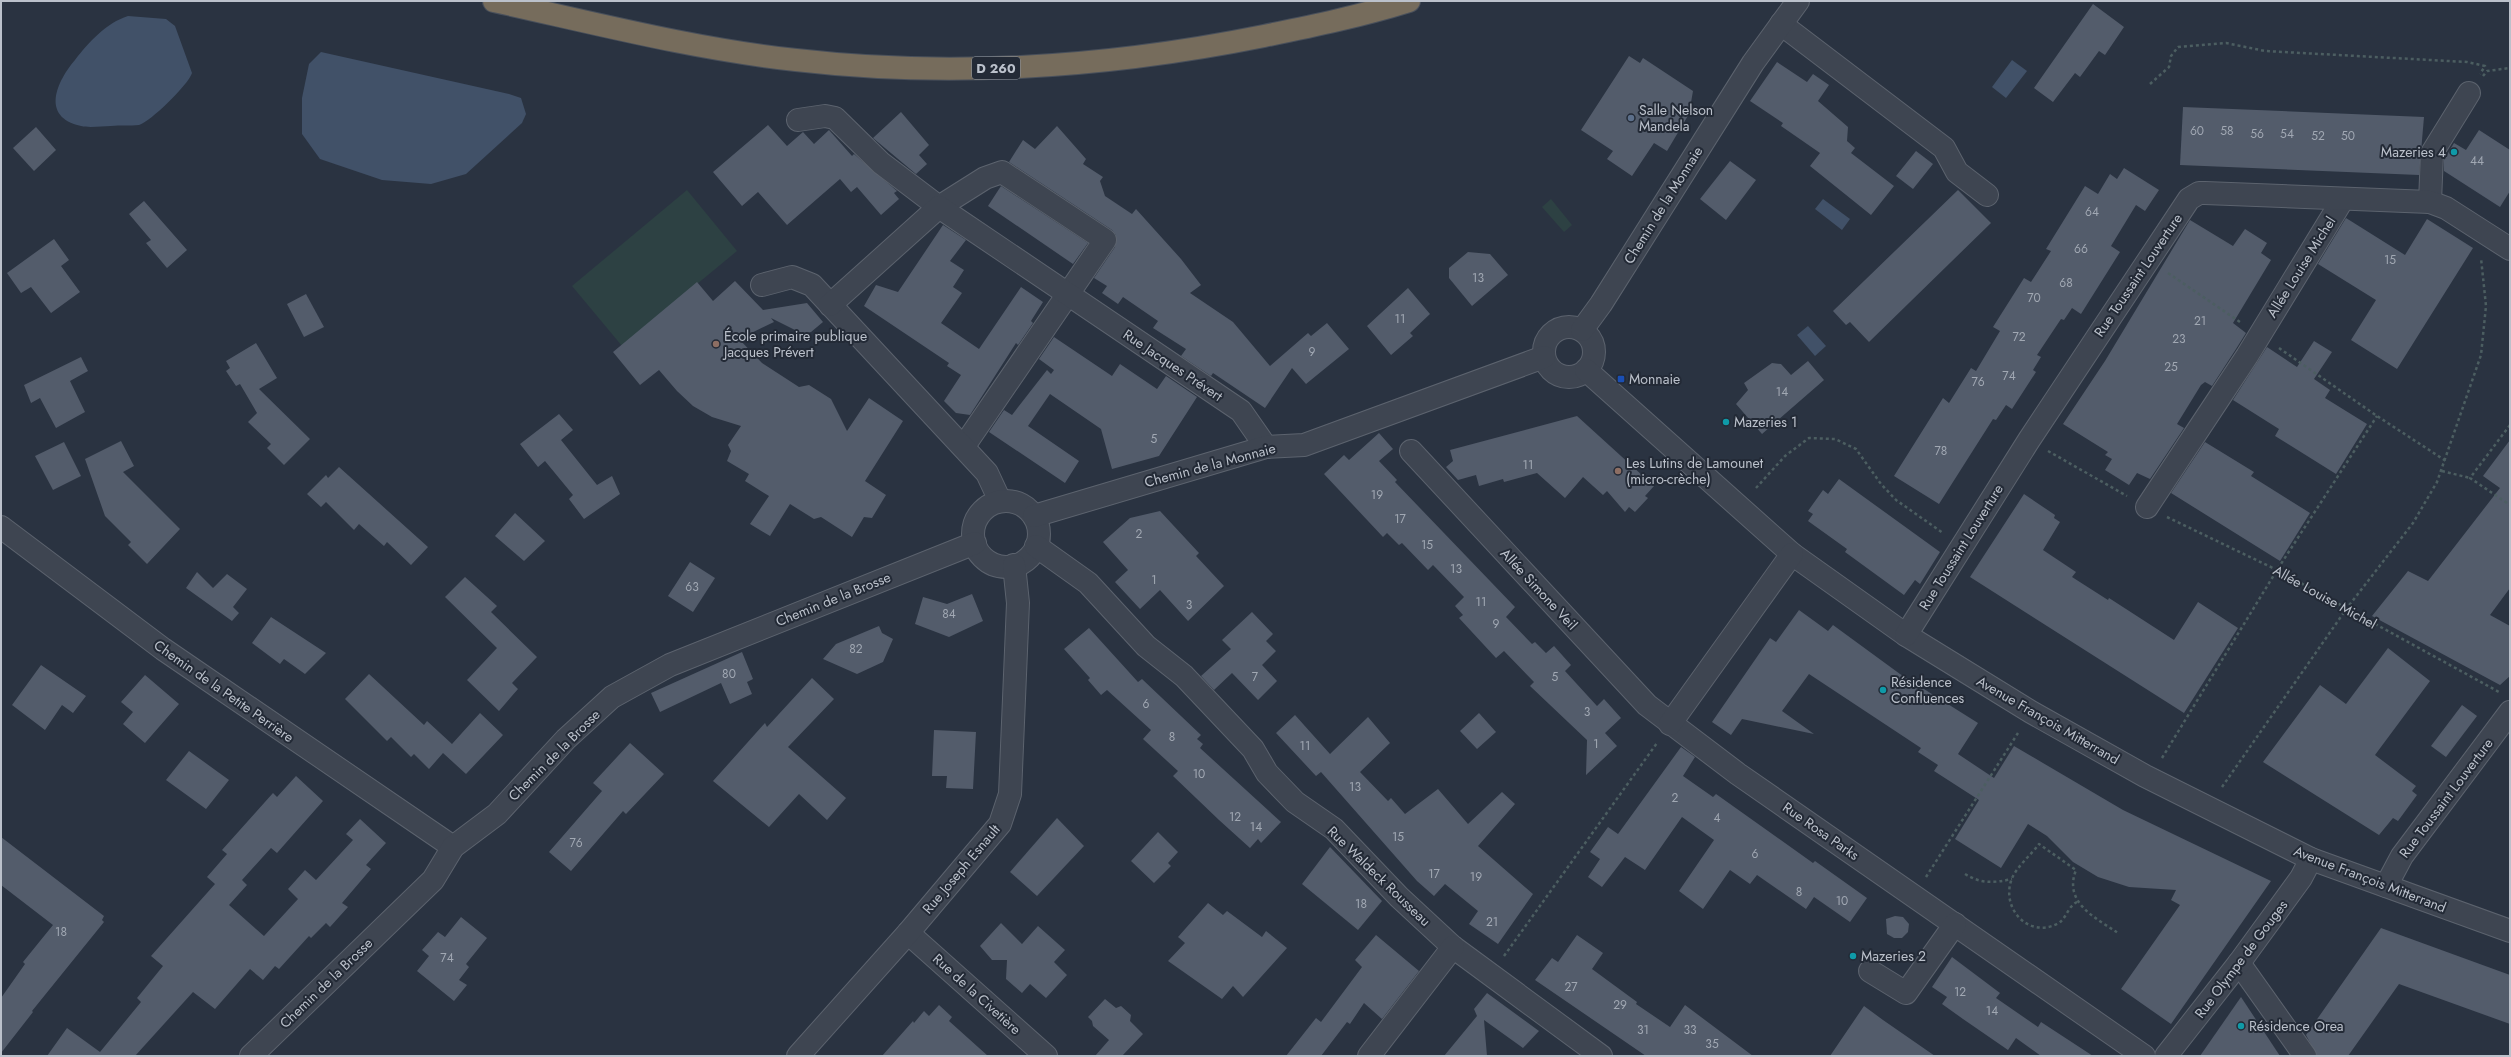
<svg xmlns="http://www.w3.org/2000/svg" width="2511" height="1057" font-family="Jost,sans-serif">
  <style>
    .green { fill: #2d4143 }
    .water { fill: #415168 }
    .building { fill: #535c6b }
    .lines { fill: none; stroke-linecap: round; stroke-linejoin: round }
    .minor-casing { stroke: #5c636e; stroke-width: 24 }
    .highway-casing { stroke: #49505b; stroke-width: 24 }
    .path { stroke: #4c5e61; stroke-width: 2.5; stroke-dasharray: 3 3; stroke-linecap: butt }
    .minor { stroke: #3e4551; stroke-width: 22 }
    .highway { stroke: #766c5c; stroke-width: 22 }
    .service-dot { fill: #5c6f8a; stroke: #232a36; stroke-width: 1.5 }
    .culture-dot { fill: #0f9aa8; stroke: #232a36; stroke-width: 1.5 }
    .education-dot { fill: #8d6e63; stroke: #232a36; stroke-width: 1.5 }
    .transit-dot { fill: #1a4fb4; stroke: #232a36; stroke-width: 1.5 }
    .labels { text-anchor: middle; stroke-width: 4; stroke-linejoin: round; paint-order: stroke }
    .number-label { font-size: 12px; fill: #a1a8b3 }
    .shield { fill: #232a36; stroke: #8d949e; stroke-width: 1 }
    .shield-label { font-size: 13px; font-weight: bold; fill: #bbc1cb }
    .poi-label { font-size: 14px; fill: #bbc1cb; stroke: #232a36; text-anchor: start }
    .street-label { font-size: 14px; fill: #bbc1cb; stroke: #232a36 }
  </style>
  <rect width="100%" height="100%" fill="#2a3341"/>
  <g class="green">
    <path d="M687 190 737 251 622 346 572 286Z"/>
    <path d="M1551 199 1572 225 1564 232 1542 207Z"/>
  </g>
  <g class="water">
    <path d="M128 16 166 19 175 26 192 73C189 84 150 122 139 125 130 126 120 125 111 126 102 126 90 128 81 126 40 117 57 81 75 60 89 42 106 23 128 16Z"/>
    <path d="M321 52 509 94 521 98 526 114 522 123 466 174 431 184 382 180 320 159 302 134V98L309 64Z"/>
    <path d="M2012 60 2027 71 2006 98 1992 87Z"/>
    <path d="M1823 199 1850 219 1842 230 1815 209Z"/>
    <path d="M1808 326 1826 346 1815 356 1797 335Z"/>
  </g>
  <g class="building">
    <path d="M2093 4 2124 27 2105 55 2099 51 2080 77 2075 73 2053 102 2034 88Z"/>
    <path d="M1629 56 1640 63 1643 58 1693 91 1689 114 1667 151 1654 143 1632 176 1607 159 1613 151 1581 130Z"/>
    <path d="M1777 62 1807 82 1813 74 1829 85 1818 101 1848 127 1847 141 1855 148 1851 153 1894 186 1871 215 1810 166 1820 153 1781 126 1783 123 1750 101Z"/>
    <path d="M2183 107 2424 117 2419 175 2180 165Z"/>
    <path d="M901 112 929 145 919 155 927 164 916 174 873 138Z"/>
    <path d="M768 125 787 146 803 132 814 144 829 130 852 156 854 154 897 191 894 193 899 199 881 215 857 187 851 192 840 179 787 225 758 192 742 206 713 172Z"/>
    <path d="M1057 126 1086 159 1083 164 1103 177 1100 181 1105 196 1132 214 1136 209 1181 259 1201 285 1190 293 1233 322 1270 366 1308 333 1311 336 1327 323 1349 349 1306 384 1292 368 1265 408 1213 373 1211 376 1181 356 1186 349 1153 328 1158 321 1123 297 1118 304 1102 293 1107 286 1094 278 1115 247 1116 235 1112 230 1009 162 1023 140 1035 149Z"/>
    <path d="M36 127 56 150 34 171 13 148Z"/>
    <path d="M2479 130 2510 150V191L2500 207 2444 171V160L2454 143 2466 150Z"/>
    <path d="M1916 151 1933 164 1913 189 1896 176Z"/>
    <path d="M1730 161 1756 180 1726 220 1700 199Z"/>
    <path d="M2124 168 2159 190 2145 211 2136 205 2111 246 2120 252 2081 314 2072 308 2064 320 2061 319 2037 355 2041 357 2033 370 2036 372 2012 409 2006 405 1996 420 1993 419 1939 504 1894 476 1943 398 1949 403 1971 368 1976 371 2000 331 1993 327 2024 278 2031 282 2051 251 2046 249 2085 186 2098 194 2110 174 2117 179Z"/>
    <path d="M1001 186 1088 243 1073 264 988 206Z"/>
    <path d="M1958 190 1991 223 1869 342 1850 322 1846 325 1833 311Z"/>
    <path d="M144 201 187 250 167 268 146 243 151 240 129 214Z"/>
    <path d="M2346 218 2405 255 2427 219 2473 248 2397 369 2351 340 2376 300 2318 264Z"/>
    <path d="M2190 220 2233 246 2245 229 2267 243 2261 253 2271 260 2233 323 2246 333 2236 349 2212 386 2205 382 2201 385 2177 424 2184 428 2150 479 2137 473 2129 485 2105 470 2112 459 2105 455 2108 452 2063 424 2105 361Z"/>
    <path d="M943 225 966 240 950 261 964 270 953 287 962 293 941 323 979 349 1021 287 1043 302 1031 321 1033 323 1018 345 1016 343 970 415 956 413 944 401 961 375 947 366 949 363 864 306 876 285 898 292Z"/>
    <path d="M54 239 69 260 61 266 80 292 51 313 31 287 21 293 7 273Z"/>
    <path d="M1468 252 1490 254 1508 275 1472 306 1449 278V268Z"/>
    <path d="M735 281 763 310 807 303 823 322 811 332 803 334 771 318 774 322 739 339 762 363 799 387 809 385 831 399 847 431 869 398 903 421 865 481 886 495 872 518 864 517 852 537 821 517 814 519 790 504 770 536 750 524 769 496 745 481 749 474 727 461 731 451 728 445 741 426 712 417 693 406 677 391 659 370 640 385 613 352 697 282 713 301Z"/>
    <path d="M1408 288 1430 314 1410 333 1413 336 1391 355 1367 326Z"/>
    <path d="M306 294 324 327 304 337 287 304Z"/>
    <path d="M1054 337 1112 376 1120 364 1157 389 1166 376 1197 397 1159 456 1112 469 1101 429 1050 394 1028 426 1079 461 1065 483 989 432 1004 410 1012 415 1047 370 1051 374 1054 370 1039 359Z"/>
    <path d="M2314 341 2332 352 2314 379 2330 390 2325 398 2367 424 2336 474 2275 436 2279 429 2233 400 2267 347 2297 367Z"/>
    <path d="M256 343 277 378 259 389 310 439 284 465 267 448 271 444 248 422 257 413 240 384 236 386 226 371 230 368 226 361Z"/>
    <path d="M81 357 88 371 70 381 85 412 56 428 40 398 31 403 24 385Z"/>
    <path d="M1808 361 1824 380 1762 434 1736 404 1748 390 1744 383 1772 363 1781 364 1791 375Z"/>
    <path d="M559 414 573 430 561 440 597 485 612 476 620 494 584 519 569 499 573 495 545 461 538 467 520 444Z"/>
    <path d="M1577 416 1654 486 1645 496 1648 498 1635 512 1629 507 1625 512 1607 491 1603 495 1583 477 1565 498 1537 473 1504 482 1503 479 1479 486 1476 475 1458 480 1446 467 1453 461 1450 450Z"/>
    <path d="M1379 433 1393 449 1379 461 1397 480 1395 482 1515 607 1506 617 1532 644 1535 642 1546 653 1554 646 1571 665 1565 671 1597 706 1604 699 1621 718 1605 733 1617 746 1586 775 1587 740 1530 686 1534 682 1504 651 1496 658 1459 618 1463 615 1455 606 1464 597 1433 565 1428 570 1402 543 1399 545 1387 533 1383 537 1324 474 1344 455 1349 460Z"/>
    <path d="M2510 440V588L2490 615 2510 626V676L2500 685 2372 616 2408 571 2428 581 2500 488 2483 476Z"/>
    <path d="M121 441 134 466 123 472 180 529 147 564 128 545 131 542 105 516 85 459Z"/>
    <path d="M64 442 81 476 53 490 35 456Z"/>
    <path d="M2205 442 2254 472 2251 476 2310 513 2280 561 2171 493Z"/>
    <path d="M339 467 428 547 411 565 387 542 384 546 359 524 354 530 326 502 321 507 307 494 326 475 328 478Z"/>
    <path d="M1839 479 1940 552 1920 584 1915 580 1904 595 1845 552 1847 549 1808 521 1813 514 1808 511 1823 490 1828 494Z"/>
    <path d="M2024 494 2055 515 2054 518 2060 522 2043 550 2076 572 2072 577 2108 600 2109 598 2174 640 2198 602 2238 628 2184 713 1970 577Z"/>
    <path d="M1160 511 1199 553 1196 556 1224 586 1188 621 1160 590 1140 609 1115 582 1128 570 1103 542 1130 518Z"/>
    <path d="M515 513 545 541 524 561 495 536Z"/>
    <path d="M690 562 715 578 693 612 668 596Z"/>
    <path d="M197 572 213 588 227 574 247 589 233 607 239 613 232 621 186 588Z"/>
    <path d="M465 577 497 606 491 612 537 657 512 683 518 689 499 711 467 680 497 648 445 597Z"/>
    <path d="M972 594 983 621 949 637 915 624 923 597 947 604Z"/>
    <path d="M1799 610 1828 631 1833 625 1900 674 1978 723 1958 754 1994 778 2014 746 2123 810 2271 881 2171 1024 2121 989 2180 905 2171 900 2176 890 2129 887 2098 877 2073 862 2047 836 2028 824 2001 868 1955 839 1979 800 1934 771 1938 765 1918 752 1921 748 1809 674 1782 711 1814 734 1742 719 1731 735 1712 722 1770 638 1776 642Z"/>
    <path d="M1252 612 1273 634 1266 641 1276 651 1262 665 1277 681 1258 700 1232 673 1214 690 1201 676 1231 649 1222 640Z"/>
    <path d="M271 617 326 653 305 674 284 659 280 664 252 643Z"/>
    <path d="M879 626 882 633 893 639 883 662 857 674 823 659 836 644Z"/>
    <path d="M1089 628 1138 682 1142 679 1201 735 1197 739 1203 744 1200 748 1281 822 1261 843 1258 839 1250 848 1219 820 1173 776 1178 771 1143 739 1151 730 1107 690 1101 695 1088 680 1090 678 1064 649Z"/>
    <path d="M2388 648 2430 681 2375 755 2416 786 2412 791 2417 795 2398 821 2393 818 2379 835 2263 762 2320 685 2346 704Z"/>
    <path d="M742 652 753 679 747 682 752 694 730 704 721 683 660 712 651 693Z"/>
    <path d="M41 665 86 696 73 713 62 705 45 730 12 705Z"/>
    <path d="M369 674 424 725 427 721 452 744 480 713 503 735 466 774 443 753 429 769 414 754 411 757 391 737 387 741 345 699Z"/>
    <path d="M145 675 179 704 145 743 123 724 133 712 121 702Z"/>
    <path d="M812 678 834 699 788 747 846 798 827 820 799 794 769 827 713 781 765 723 767 727Z"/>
    <path d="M2462 705 2477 716 2446 757 2431 746Z"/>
    <path d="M1479 713 1496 732 1477 749 1460 731Z"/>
    <path d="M1295 715 1330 754 1368 717 1390 743 1360 772 1388 801 1391 798 1405 814 1438 789 1468 824 1502 792 1515 804 1478 846 1533 894 1498 944 1469 924 1478 911 1445 884 1434 896 1417 881 1321 772 1316 776 1276 733Z"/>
    <path d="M934 730 976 732 973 789 946 788 947 776H932Z"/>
    <path d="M630 743 664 774 626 814 623 811 571 871 549 852 602 791 593 783Z"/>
    <path d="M1681 747 1695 757 1683 776 1713 797 1716 794 1813 863 1815 861 1867 898 1850 922 1814 897 1806 909 1757 875 1750 884 1730 870 1703 909 1679 891 1714 840 1682 817 1645 870 1625 857 1602 887 1588 877 1600 859 1590 852 1608 827 1618 834Z"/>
    <path d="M189 751 229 780 206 809 166 780Z"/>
    <path d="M296 776 323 801 277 853 271 848 242 880 247 885 229 905 264 936 298 899 288 889 305 870 316 880 353 840 346 834 360 819 386 843 366 865 371 869 342 903 348 907 330 927 326 923 311 938 309 936 279 969 275 966 263 980 250 969 215 1009 193 992 135 1056H47L67 1028 100 1052 141 1002 137 998 163 966 151 956 215 884 207 877 227 854 222 850 273 793 277 797Z"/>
    <path d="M1057 818 1084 846 1037 896 1010 872Z"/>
    <path d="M1158 832 1178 852 1168 863 1171 866 1154 883 1131 861Z"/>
    <path d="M1 837 104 916 102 920 104 922 32 1011 33 1012 1 1053V998L25 964 23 962 53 925 1 885Z"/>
    <path d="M1330 847 1382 901 1358 930 1302 884Z"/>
    <path d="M1208 903 1223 915 1227 911 1262 937 1266 931 1287 948 1243 997 1233 986 1222 999 1168 961 1185 943 1178 937Z"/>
    <path d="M1895 916 1903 917 1909 924 1908 932 1902 938H1894L1887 934 1886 919Z"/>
    <path d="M461 917 487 938 466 964 469 967 459 980 467 985 454 1001 417 971 429 956 422 950 438 932 445 937Z"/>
    <path d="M1001 923 1022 944 1038 926 1065 950 1054 962 1067 975 1046 998 1030 984 1022 993 1006 979 1007 960H992L980 946Z"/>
    <path d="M2381 928 2510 975V1024L2399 984 2348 1056H2317L2306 1035Z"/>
    <path d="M1376 935 1419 971 1382 1019 1364 1003 1350 1024 1347 1022 1321 1056H1286L1316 1018 1321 1022 1362 967 1355 960Z"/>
    <path d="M1577 935 1603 953 1592 969 1637 1002 1636 1004 1670 1027 1685 1005 1753 1056H1646L1535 980 1552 958 1558 962Z"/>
    <path d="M1952 957 2000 993 1996 998 2038 1027 2041 1022 2093 1056H2041L2016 1038 2008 1050 1963 1019 1942 1004 1947 997 1932 987Z"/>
    <path d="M1487 993 1539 1031 1523 1048 1484 1020 1487 1056H1444L1477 1016 1474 1009Z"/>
    <path d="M2241 997 2280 1056H2200Z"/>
    <path d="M1105 999 1116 1008 1121 1006 1131 1015 1130 1021 1143 1034 1122 1056H1095L1109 1040 1093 1026 1092 1021 1088 1017Z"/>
    <path d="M939 1005 952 1017 949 1021 988 1056H882L913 1021 914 1023 924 1011 929 1016Z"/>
    <path d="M1864 1006 1883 1020 1935 1056H1830Z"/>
  </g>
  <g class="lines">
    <defs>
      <g id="minor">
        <path d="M1781 24 1944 148 1957 172 1987 195"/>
        <path d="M798 120 825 116 835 118 881 163 939 207 985 178 1002 172 1105 240 964 446"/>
        <path d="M2430 202 2432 153 2469 93"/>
        <path d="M762 285 792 277 812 285 987 473 1000 501"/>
        <path d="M830 305 939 207 1241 411 1266 447"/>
        <circle cx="1569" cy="352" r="25"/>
        <path d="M1582 330 1601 304 1753 63 1798 1"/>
        <path d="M1586 370 1792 554 1906 635 2031 712 2145 776 2311 859 2510 931"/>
        <path d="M1411 451 1647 705 1738 774 2144 1056"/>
        <circle cx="1006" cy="534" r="33"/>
        <path d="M2147 507 2247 356 2343 199"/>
        <path d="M1034 516 1266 447 1304 445 1544 357"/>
        <path d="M1 527 163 649 453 847"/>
        <path d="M1036 546 1088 583 1146 646 1184 676 1253 749 1267 773 1295 802 1334 829 1399 897 1453 947 1601 1056"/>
        <path d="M1906 635 2029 440 2189 199 2199 193H2205L2430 202 2446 208 2510 249"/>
        <path d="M1670 724 1792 554"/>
        <path d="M2386 886 2402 856 2510 712"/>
        <path d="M908 933 1046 1056"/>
        <path d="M2239 963 2305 1056"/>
        <path d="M1870 971 1906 993 1955 924"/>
        <path d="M251 1056 433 880 453 847 497 814 566 739 612 697 670 665 975 543"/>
        <path d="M798 1056 908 933 1000 824 1010 794 1018 603 1014 565"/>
        <path d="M1369 1056 1453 947"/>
        <path d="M2166 1056 2239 963 2301 878 2311 859"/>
      </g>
      <path id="highway" d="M494 1C594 23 694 49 796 60 952 78 1110 67 1264 36 1313 26 1361 16 1409 1"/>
    </defs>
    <use href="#minor" class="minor-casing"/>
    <use href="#highway" class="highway-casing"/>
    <g class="path">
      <path d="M2483 76 2487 71 2510 68"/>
      <path d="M2150 84 2169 67 2171 56 2178 47 2226 43 2265 51 2467 62 2485 66 2480 74"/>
      <path d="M2168 273 2240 322"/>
      <path d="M2279 348 2377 416 2446 461"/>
      <path d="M2510 425 2470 478 2510 505"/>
      <path d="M2048 451 2127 496"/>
      <path d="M2442 471 2470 478"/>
      <path d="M1756 488 1785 456 1809 438 1835 439 1856 449 1881 484 1896 500 1943 533"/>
      <path d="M2167 517 2277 570 2499 692"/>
      <path d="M2162 758 2277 570 2377 416"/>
      <path d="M2222 787 2347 608 2413 523 2437 482 2481 355 2486 306 2481 258"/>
      <path d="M1965 874C1981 884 1994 883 2012 879"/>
      <path d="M1926 877 2018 733"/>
      <path d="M2077 902C2067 907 2067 919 2057 924 2028 938 2002 909 2011 881 2015 868 2031 855 2039 844L2076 870C2063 903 2096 918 2118 933"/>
      <path d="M1504 956 1657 743"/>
    </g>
    <use href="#minor" class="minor"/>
    <use href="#highway" class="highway"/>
  </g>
  <circle class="service-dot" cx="1631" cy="118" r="4"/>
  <g class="culture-dot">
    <circle cx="2454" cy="152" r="4"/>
    <circle cx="1726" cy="422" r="4"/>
    <circle cx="1883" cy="690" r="4"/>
    <circle cx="1853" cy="956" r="4"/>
    <circle cx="2241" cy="1026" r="4"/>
  </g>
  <g class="education-dot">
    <circle cx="716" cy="344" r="4"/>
    <circle cx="1618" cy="471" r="4"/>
  </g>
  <rect class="transit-dot" x="1617" y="375" width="8" height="8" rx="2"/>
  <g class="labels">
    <g class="number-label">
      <text x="2197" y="135">60</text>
      <text x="2227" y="135">58</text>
      <text x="2257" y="138">56</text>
      <text x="2287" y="138">54</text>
      <text x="2318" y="140">52</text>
      <text x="2348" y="140">50</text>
      <text x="2477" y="165">44</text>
      <text x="2092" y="216">64</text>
      <text x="2081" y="253">66</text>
      <text x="2390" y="264">15</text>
      <text x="1478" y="282">13</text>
      <text x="2066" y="287">68</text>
      <text x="2034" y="302">70</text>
      <text x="1400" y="323">11</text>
      <text x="2200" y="325">21</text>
      <text x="2019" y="341">72</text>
      <text x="2179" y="343">23</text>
      <text x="1312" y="356">9</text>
      <text x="2171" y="371">25</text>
      <text x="2009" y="380">74</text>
      <text x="1978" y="386">76</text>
      <text x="1782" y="396">14</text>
      <text x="1154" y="443">5</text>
      <text x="1941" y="455">78</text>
      <text x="1528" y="469">11</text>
      <text x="1377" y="499">19</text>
      <text x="1400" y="523">17</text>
      <text x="1139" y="538">2</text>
      <text x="1427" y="549">15</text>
      <text x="1456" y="573">13</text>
      <text x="1154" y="584">1</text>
      <text x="692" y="591">63</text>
      <text x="1481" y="606">11</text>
      <text x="1189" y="609">3</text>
      <text x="949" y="618">84</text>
      <text x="1496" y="628">9</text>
      <text x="856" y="653">82</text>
      <text x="729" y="678">80</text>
      <text x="1255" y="681">7</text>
      <text x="1555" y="681">5</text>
      <text x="1146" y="708">6</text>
      <text x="1587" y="716">3</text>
      <text x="1172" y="741">8</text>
      <text x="1596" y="748">1</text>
      <text x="1305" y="750">11</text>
      <text x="1199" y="778">10</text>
      <text x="1355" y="791">13</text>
      <text x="1675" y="802">2</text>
      <text x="1235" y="821">12</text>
      <text x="1717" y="822">4</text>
      <text x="1256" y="831">14</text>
      <text x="1398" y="841">15</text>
      <text x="576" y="847">76</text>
      <text x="1755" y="858">6</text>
      <text x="1434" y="878">17</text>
      <text x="1476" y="881">19</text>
      <text x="1799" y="896">8</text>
      <text x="1842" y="905">10</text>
      <text x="1361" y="908">18</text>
      <text x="1492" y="926">21</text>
      <text x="61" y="936">18</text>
      <text x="447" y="962">74</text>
      <text x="1571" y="991">27</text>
      <text x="1960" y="996">12</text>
      <text x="1620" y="1009">29</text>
      <text x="1992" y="1015">14</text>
      <text x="1643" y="1034">31</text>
      <text x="1690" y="1034">33</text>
      <text x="1712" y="1048">35</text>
    </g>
    <rect class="shield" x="972" y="57" width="48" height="22" rx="3"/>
    <g class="shield-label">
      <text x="996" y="73">D 260</text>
    </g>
    <g class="poi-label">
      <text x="1639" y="115">Salle Nelson<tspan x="1639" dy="16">Mandela</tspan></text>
      <text x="2446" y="157" text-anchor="end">Mazeries 4</text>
      <text x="724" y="341">École primaire publique<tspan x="724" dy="16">Jacques Prévert</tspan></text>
      <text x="1629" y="384">Monnaie</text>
      <text x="1734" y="427">Mazeries 1</text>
      <text x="1626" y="468">Les Lutins de Lamounet<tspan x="1626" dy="16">(micro-crèche)</tspan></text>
      <text x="1891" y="687">Résidence<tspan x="1891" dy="16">Confluences</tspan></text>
      <text x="1861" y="961">Mazeries 2</text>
      <text x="2249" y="1031">Résidence Orea</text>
    </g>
    <g class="street-label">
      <text transform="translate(1663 205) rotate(-58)" y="5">Chemin de la Monnaie</text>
      <text transform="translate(2301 267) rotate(-58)" y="5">Allée Louise Michel</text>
      <text transform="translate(2138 275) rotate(-56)" y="5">Rue Toussaint Louverture</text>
      <text transform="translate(1173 365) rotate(34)" y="5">Rue Jacques Prévert</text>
      <text transform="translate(1210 465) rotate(-15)" y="5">Chemin de la Monnaie</text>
      <text transform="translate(1961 547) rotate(-58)" y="5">Rue Toussaint Louverture</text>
      <text transform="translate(1539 589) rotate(47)" y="5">Allée Simone Veil</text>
      <text transform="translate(2325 597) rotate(29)" y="5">Allée Louise Michel</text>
      <text transform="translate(833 599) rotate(-22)" y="5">Chemin de la Brosse</text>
      <text transform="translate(224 691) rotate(35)" y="5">Chemin de la Petite Perrière</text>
      <text transform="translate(2048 720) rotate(30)" y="5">Avenue François Mitterrand</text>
      <text transform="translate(554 755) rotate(-45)" y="5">Chemin de la Brosse</text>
      <text transform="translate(2446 798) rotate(-53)" y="5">Rue Toussaint Louverture</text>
      <text transform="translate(1821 831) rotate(35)" y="5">Rue Rosa Parks</text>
      <text transform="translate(961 869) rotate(-50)" y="5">Rue Joseph Esnault</text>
      <text transform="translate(1379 876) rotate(44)" y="5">Rue Waldeck Rousseau</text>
      <text transform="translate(2370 879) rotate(21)" y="5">Avenue François Mitterrand</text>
      <text transform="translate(2241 959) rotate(-53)" y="5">Rue Olympe de Gouges</text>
      <text transform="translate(326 983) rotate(-44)" y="5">Chemin de la Brosse</text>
      <text transform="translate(977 994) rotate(42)" y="5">Rue de la Civetière</text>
    </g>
  </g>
  <rect width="2511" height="1057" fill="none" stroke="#bbc1cb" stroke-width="4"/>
</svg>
